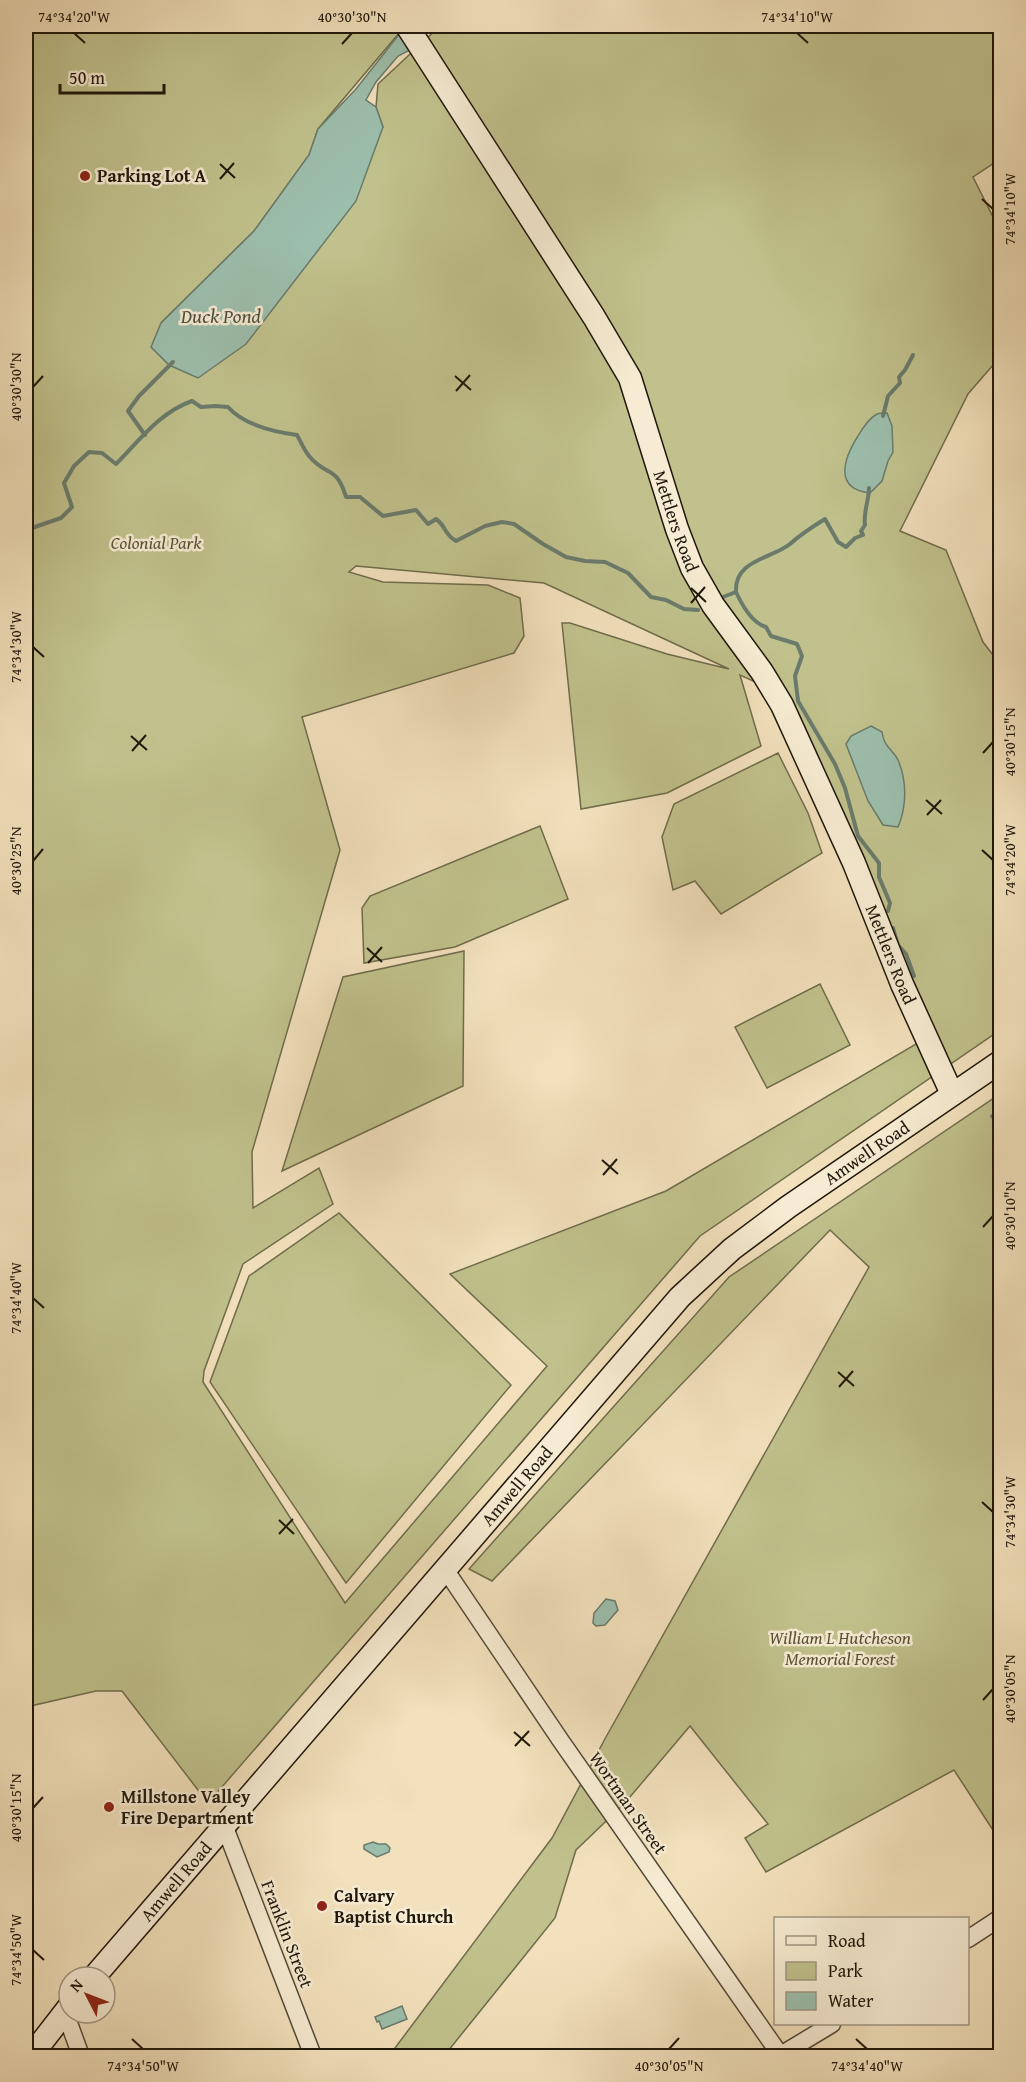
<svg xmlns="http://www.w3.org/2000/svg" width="1026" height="2082" font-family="'Gentium Book Plus',serif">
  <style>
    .green { fill: #c0c18c; stroke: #706c4c; stroke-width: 1.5; fill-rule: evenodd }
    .water { fill: #9cbeac; stroke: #6a7b6c; stroke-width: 1.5 }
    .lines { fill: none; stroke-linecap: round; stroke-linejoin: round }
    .stream { stroke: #6a7b6c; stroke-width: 4 }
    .street-casing { stroke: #544a37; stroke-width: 19 }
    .secondary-casing { stroke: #20170b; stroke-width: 25 }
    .street { stroke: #f7ecd3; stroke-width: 16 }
    .secondary { stroke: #f7ecd3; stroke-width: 22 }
    .ticks { fill: none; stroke: #20170b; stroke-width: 2 }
    .poi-dot { fill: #8f2418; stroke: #f7ecd3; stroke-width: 2 }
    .labels { text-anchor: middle; stroke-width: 5; stroke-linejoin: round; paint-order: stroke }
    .poi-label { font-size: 18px; font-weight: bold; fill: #20170b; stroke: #f7ecd3; text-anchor: start }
    .street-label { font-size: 18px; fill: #20170b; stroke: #f7ecd3 }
    .park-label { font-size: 18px; font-style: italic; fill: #585238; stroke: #f7ecd3 }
    .water-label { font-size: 20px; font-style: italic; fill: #4b5143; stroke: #f7ecd3 }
    .neatline { fill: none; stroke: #20170b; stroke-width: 2 }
    .ticks-label { font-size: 15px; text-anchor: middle; fill: #20170b }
  </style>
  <rect width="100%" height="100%" fill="#f2e1bc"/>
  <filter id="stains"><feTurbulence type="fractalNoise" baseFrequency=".00333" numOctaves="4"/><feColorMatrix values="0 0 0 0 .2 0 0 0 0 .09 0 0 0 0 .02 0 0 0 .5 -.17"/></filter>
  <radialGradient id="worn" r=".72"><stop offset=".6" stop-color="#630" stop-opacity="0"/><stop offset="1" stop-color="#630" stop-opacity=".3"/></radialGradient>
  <g class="green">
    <path d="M26 26H405L318 129 309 155 254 231 161 323 383 127 376 107 378 84 440 26H1000V159L973 177 1000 231V357L968 394 900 531 946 550 983 642 1000 664V1030L700 1236 208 1803 122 1691H96L26 1707ZM356 566 544 583 729 669 667 654 570 623H562L581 809 667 793 761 746 740 675 773 690 923 1040 666 1191 450 1274 547 1366 345 1603 203 1382 204 1371 243 1264 333 1204 319 1168 253 1208 252 1152 340 850 302 717 514 653 524 636 520 598 488 585 383 582 349 572Z"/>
    <path d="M778 753 808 813 822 853 721 914 695 881 673 890 662 837 674 804Z"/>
    <path d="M540 826 568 899 455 947 364 963 362 908 370 896Z"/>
    <path d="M464 951 463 1086 282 1171 343 977Z"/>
    <path d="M820 984 850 1045 767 1088 735 1027Z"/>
    <path d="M1000 1094V1841L954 1770 766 1872 745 1838 768 1824 690 1726 624 1804 576 1850 555 1918 444 2056H389L552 1838 606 1737 869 1267 830 1230 492 1581 469 1569 729 1277Z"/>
    <path d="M339 1213 511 1385 346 1583 210 1382 249 1276Z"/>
  </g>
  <g class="water">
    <path d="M409 26H432L412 49 398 56 376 82 366 100 376 107 383 127 356 201 246 344 198 378 169 365 151 347 161 323 254 231 309 155 318 129 356 89 401 32Z"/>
    <path d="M887 413 892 426 893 452 888 461 882 481 870 493C833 489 844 458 858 436 862 429 870 418 877 414 880 413 884 413 887 413Z"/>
    <path d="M871 726 882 732C884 748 893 749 898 760 907 781 907 806 898 827L883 825 868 801 846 744 851 736Z"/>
    <path d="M606 1599 615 1601 618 1610 605 1625 596 1626 593 1623 594 1613Z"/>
    <path d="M373 1842 378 1844H386L390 1848 389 1852 377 1857 364 1849V1845Z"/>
    <path d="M402 2006 407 2019 382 2029 379 2021 377 2022 375 2017Z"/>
  </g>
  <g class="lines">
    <g class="stream">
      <path d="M883 416 888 396 900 383 899 377 905 370 913 355"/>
      <path d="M145 435 128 411 139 396 173 362"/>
      <path d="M26 530 61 518 72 507 64 483 74 466 89 452 102 453 116 464C139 441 160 412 192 401L201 407 215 406 228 407C244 425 274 432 297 435 301 442 304 450 309 456 326 477 336 464 346 497H360L383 516 416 510 428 524 436 519C446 526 444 534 456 541L485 526 502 522 514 524 543 544 566 557 585 561 605 562 628 573 651 597 666 600 684 609 698 610"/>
      <path d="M736 592C734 560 771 559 790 544 801 534 812 527 825 519L838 542 846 547 855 538 863 535 861 531 865 525C863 513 869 500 869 488"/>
      <path d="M723 597 736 592C742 605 752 623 766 627L771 636 797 644 802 656 795 676 798 701 835 764 845 788 858 836 879 863V877L890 903 888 911"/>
      <path d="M893 928 898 945 906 954 914 976"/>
      <path d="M992 1116 1000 1126"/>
    </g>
    <defs>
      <g id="street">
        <path d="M445 1569 561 1741 781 2056"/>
        <path d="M224 1825 313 2056"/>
        <path d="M968 1939 1000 1918"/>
        <path d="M65 2012 81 2056"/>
        <path d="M779 2056 832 2024"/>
      </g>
      <g id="secondary">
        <path id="s1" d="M407 26 594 317 630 378 677 529 692 568 713 605 762 672 782 705 854 863 902 984 952 1094"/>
        <path id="s2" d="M94 1977 680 1297 732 1249 788 1207 1000 1062"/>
        <path d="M31 2056 69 2007"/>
      </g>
    </defs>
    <use href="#street" class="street-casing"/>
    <use href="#secondary" class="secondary-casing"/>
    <use href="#street" class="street"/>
    <use href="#secondary" class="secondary"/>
  </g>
  <path class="ticks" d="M74 33 85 43M797 33 808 43M342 44 352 33M220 164 235 178M220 179 234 163M982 199 993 209M455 376 471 390M33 387 43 376M456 391 470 375M691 588 706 602M691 603 705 587M33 647 44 657M131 736 147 750M132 751 146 735M983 753 993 742M926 800 942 814M927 815 941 800M982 850 993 860M33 861 43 849M367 948 382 962M368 963 382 947M602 1160 618 1174M603 1175 617 1159M983 1227 993 1216M33 1298 44 1308M838 1372 854 1386M839 1387 853 1371M982 1502 993 1512M279 1520 294 1534M279 1534 293 1519M983 1700 993 1689M514 1732 530 1746M515 1746 529 1731M33 1808 43 1797M33 1950 44 1960M132 2039 143 2049M856 2039 867 2049M669 2049 679 2038"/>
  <g class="poi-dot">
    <circle cx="85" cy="176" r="6"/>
    <circle cx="109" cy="1807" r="6"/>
    <circle cx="322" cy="1906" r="6"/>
  </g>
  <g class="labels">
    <g class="poi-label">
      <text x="97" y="182">Parking Lot A</text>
      <text x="121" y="1803">Millstone Valley<tspan x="121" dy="21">Fire Department</tspan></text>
      <text x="334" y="1902">Calvary<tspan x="334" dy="21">Baptist Church</tspan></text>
    </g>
    <g class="street-label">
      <text dy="6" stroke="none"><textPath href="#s1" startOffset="567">Mettlers Road</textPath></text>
      <text dy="6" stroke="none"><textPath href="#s1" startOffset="1053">Mettlers Road</textPath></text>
      <text dy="6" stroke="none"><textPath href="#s2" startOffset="1134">Amwell Road</textPath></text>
      <text dy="6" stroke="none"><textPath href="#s2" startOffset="648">Amwell Road</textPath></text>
      <text transform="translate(628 1803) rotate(55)" y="6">Wortman Street</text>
      <text dy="6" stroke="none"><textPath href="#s2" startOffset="126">Amwell Road</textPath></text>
      <text transform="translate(287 1934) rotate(69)" y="6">Franklin Street</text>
    </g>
    <g class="park-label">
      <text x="156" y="549">Colonial Park</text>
      <text x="840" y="1644">William L Hutcheson<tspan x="840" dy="21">Memorial Forest</tspan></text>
    </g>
    <g class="water-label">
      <text x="221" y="323">Duck Pond</text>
    </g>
  </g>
  <rect width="1026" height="2082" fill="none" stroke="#f2e1bc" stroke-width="66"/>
  <rect x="774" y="1917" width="195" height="108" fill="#f7ecd3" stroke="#a19783" stroke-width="1.5"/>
  <rect x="786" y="1936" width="30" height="9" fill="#f7ecd3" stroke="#a19783" stroke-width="1.5"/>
  <text x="828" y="1947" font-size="18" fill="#20170b">Road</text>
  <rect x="786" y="1962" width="30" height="18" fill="#c0c18c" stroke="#a19783" stroke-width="1.5"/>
  <text x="828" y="1977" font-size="18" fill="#20170b">Park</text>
  <rect x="786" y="1992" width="30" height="18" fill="#9cbeac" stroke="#a19783" stroke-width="1.5"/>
  <text x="828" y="2007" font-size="18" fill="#20170b">Water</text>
  <g transform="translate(87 1995) rotate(312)"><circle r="28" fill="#f7ecd3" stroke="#a19783" stroke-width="1.5"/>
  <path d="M0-4.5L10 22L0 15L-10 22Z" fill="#8f2418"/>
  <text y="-9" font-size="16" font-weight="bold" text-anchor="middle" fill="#20170b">N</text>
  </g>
  <path d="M60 84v9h104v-9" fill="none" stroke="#20170b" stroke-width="3"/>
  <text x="69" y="84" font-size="18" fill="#20170b" stroke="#f7ecd3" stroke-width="4.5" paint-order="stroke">50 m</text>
  <rect x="33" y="33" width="960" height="2016" class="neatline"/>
  <g class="ticks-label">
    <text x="74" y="22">74°34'20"W</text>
    <text x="352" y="22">40°30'30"N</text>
    <text x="797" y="22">74°34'10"W</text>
    <text transform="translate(1010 209) rotate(-90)" y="5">74°34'10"W</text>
    <text transform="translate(16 387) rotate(-90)" y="5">40°30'30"N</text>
    <text transform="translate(16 647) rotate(-90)" y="5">74°34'30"W</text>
    <text transform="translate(1010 742) rotate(-90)" y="5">40°30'15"N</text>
    <text transform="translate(1010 860) rotate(-90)" y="5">74°34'20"W</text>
    <text transform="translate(16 861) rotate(-90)" y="5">40°30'25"N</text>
    <text transform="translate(1010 1216) rotate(-90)" y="5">40°30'10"N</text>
    <text transform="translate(16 1298) rotate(-90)" y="5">74°34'40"W</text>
    <text transform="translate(1010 1512) rotate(-90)" y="5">74°34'30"W</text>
    <text transform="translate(1010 1689) rotate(-90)" y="5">40°30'05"N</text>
    <text transform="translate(16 1808) rotate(-90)" y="5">40°30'15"N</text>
    <text transform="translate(16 1950) rotate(-90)" y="5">74°34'50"W</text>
    <text x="143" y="2071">74°34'50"W</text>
    <text x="669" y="2071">40°30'05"N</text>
    <text x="867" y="2071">74°34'40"W</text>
  </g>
  <rect width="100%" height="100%" filter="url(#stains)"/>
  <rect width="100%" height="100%" fill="url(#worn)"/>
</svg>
